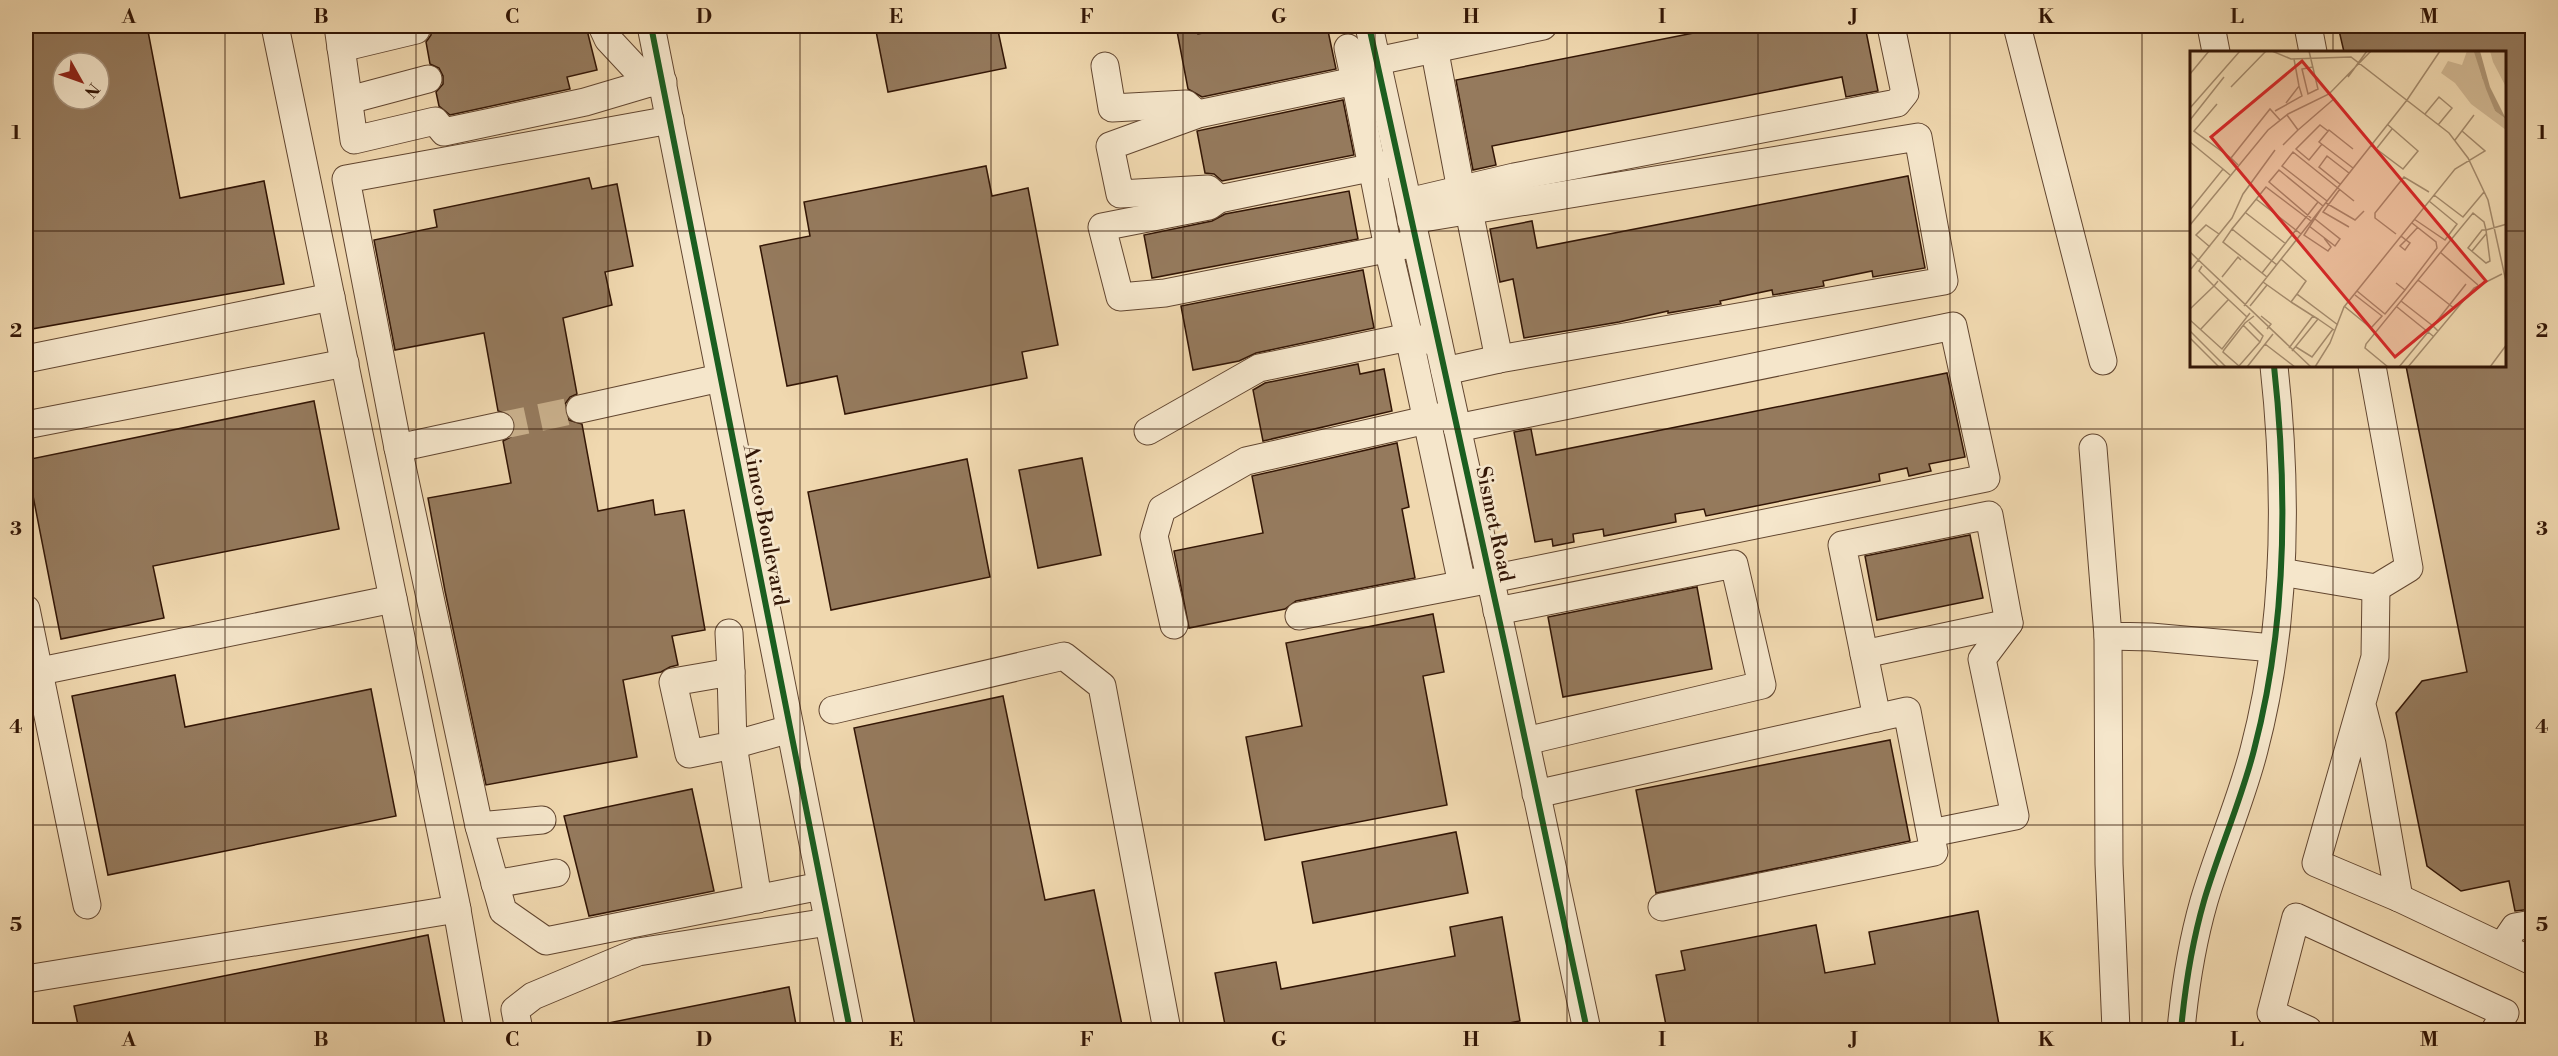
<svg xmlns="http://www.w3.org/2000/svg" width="2558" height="1056" font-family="'Libre Bodoni',serif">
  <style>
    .building { fill: #957a5d; stroke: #321505; stroke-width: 1.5; fill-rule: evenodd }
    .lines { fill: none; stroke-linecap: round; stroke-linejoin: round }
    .minor-tunnel { stroke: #cab18d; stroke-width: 27; stroke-dasharray: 27 14; stroke-linecap: butt }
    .minor-casing { stroke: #624630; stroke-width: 29 }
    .minor { stroke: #f5e6cb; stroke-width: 27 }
    .cycleway-casing { stroke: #f5e6cb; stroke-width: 10 }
    .cycleway { stroke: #1b5e20; stroke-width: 6 }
    .grid { fill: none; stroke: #321505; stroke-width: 1.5; stroke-opacity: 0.55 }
    .labels { text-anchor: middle; stroke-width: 5; stroke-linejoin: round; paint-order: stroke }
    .street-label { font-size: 21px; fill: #321505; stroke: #f5e6cb }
    .inset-river { fill: none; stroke: #af9675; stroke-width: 3 }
    .inset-road { fill: none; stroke: #a48a6b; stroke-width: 1.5 }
    .view { fill: #d62828; fill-opacity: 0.15; stroke: #d62828; stroke-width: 3 }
    .inset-edge { fill: none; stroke: #321505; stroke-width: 3 }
    .neatline { fill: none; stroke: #321505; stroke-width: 2 }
    .grid-label { font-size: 20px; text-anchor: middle; font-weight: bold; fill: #321505 }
  </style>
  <rect width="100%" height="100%" fill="#f0d8af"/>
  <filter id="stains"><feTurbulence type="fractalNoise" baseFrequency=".00333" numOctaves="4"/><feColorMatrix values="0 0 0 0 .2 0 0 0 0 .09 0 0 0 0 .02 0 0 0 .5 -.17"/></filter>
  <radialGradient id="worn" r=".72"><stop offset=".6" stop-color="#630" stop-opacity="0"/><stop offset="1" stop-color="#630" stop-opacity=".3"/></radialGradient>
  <g class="building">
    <path d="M26 26H147L180 198 264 181 284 284 26 330ZM63 63H99V99H63Z"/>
    <path d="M431 26H586L597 70 567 77 570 89 450 115 439 106 436 92 443 84V76L439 68 430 64 426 42 431 35Z"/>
    <path d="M875 26H997L1006 68 888 92Z"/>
    <path d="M1176 26H1197L1198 34 1245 26H1327L1336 69 1202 97 1188 89Z"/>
    <path d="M1729 26H1865L1878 91 1846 97 1842 77 1492 146 1496 165 1473 170 1456 80Z"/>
    <path d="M2338 26H2532V909L2515 911 2509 881 2461 891 2427 866 2396 713 2422 681 2467 672 2406 366H2505V52H2344Z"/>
    <path d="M1343 100 1354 155 1222 181 1214 174 1205 173 1197 131Z"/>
    <path d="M986 166 992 196 1028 188 1058 345 1022 352 1027 378 845 414 837 376 787 386 760 246 810 236 804 202Z"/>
    <path d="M1908 176 1925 268 1873 277 1872 271 1823 281 1824 286 1773 295 1772 290 1720 301 1721 304 1668 313V311L1619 322 1524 338 1513 279 1500 282 1490 229 1532 221 1537 248Z"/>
    <path d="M589 178 592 189 617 184 633 266 605 272 612 305 563 318 577 394 570 397 565 404V413L569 420 582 424 598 511 653 500 655 515 684 510 705 630 672 636 678 665 670 667 661 672 623 680 637 757 486 785 445 591 428 498 511 483 503 441 511 437 515 430V423L511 415 498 411 484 333 395 350 374 240 437 227 434 210Z"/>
    <path d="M1349 191 1358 239 1152 278 1144 235 1212 221 1225 214Z"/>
    <path d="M1363 270 1374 328 1256 353 1239 361 1193 370 1181 306Z"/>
    <path d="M1358 364 1360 374 1384 369 1392 411 1263 441 1253 390 1265 383Z"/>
    <path d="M1947 373 1965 457 1929 464 1931 471 1909 476 1907 468 1879 474 1880 481 1856 486 1706 516 1704 509 1675 514 1676 522 1604 536 1603 529 1573 534 1574 542 1553 546 1552 539 1535 542 1514 432 1531 429 1536 455Z"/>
    <path d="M314 401 339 529 153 566 164 618 61 639 26 460Z"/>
    <path d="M1397 443 1409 507 1402 509 1415 578 1296 601 1285 609 1189 628 1174 551 1263 533 1252 476Z"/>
    <path d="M1082 458 1101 555 1038 568 1019 470Z"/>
    <path d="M967 459 990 577 831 610 808 492Z"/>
    <path d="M1970 535 1983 598 1877 620 1865 556Z"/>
    <path d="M1697 587 1712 669 1563 697 1548 617Z"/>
    <path d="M1433 614 1444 672 1423 676 1447 805 1265 840 1246 737 1302 726 1286 643Z"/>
    <path d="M175 675 185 727 371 689 396 816 108 875 72 696Z"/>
    <path d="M1003 696 1045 900 1094 890 1123 1030H916L854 728Z"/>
    <path d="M1890 740 1910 841 1656 893 1636 790Z"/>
    <path d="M692 789 714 891 589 916 564 816Z"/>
    <path d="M1456 832 1468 893 1313 923 1302 862Z"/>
    <path d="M1978 911 2000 1030H1667L1656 975 1685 970 1681 951 1816 925 1825 973 1875 964 1869 932Z"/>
    <path d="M1502 917 1520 1021 1471 1030H1226L1215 973 1276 962 1281 989 1455 956 1450 927Z"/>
    <path d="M428 935 446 1030H79L74 1006Z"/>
    <path d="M789 987 797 1030H609L608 1023Z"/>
  </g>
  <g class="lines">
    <path class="minor-tunnel" d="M500 426 580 409"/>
    <defs>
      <g id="minor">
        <path d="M275 26 456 904 478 1030"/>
        <path d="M338 26 354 140 435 121 444 132 585 102 649 83"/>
        <path d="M602 26 608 39 649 83 663 82"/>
        <path d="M651 26 850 1030"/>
        <path d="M1369 26 1507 655 1587 1030"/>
        <path d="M1430 26 1461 190 1469 211 1499 359"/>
        <path d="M2017 26 2103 361"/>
        <path d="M2211 26 2216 52"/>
        <path d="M2308 26 2313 52"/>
        <path d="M341 48 416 30"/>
        <path d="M1348 48 1355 81 1374 78"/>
        <path d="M1377 61 1543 26"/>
        <path d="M1105 66 1112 108 1186 104 1197 114"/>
        <path d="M349 100 428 79"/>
        <path d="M1389 164 1219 199 1209 206 1102 227 1120 297 1165 293 1406 245"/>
        <path d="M1219 199 1208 189 1120 194 1110 146 1198 114 1355 81 1388 248 1409 337 1438 342"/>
        <path d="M1408 202 1514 177 1897 103 1905 93 1891 26"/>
        <path d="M1411 220 1918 137 1944 281 1499 359 1445 371"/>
        <path d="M26 359 331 297"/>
        <path d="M580 409 720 378"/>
        <path d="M26 425 345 363"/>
        <path d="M500 426 398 448 346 179 670 120"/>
        <path d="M1148 431 1259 368 1409 337 1462 584"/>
        <path d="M398 448 479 826 503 911 546 941 821 886"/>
        <path d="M2093 448 2108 636 2151 637 2273 648"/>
        <path d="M2281 572 2376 588 2409 568 2372 366"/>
        <path d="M26 609 87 905"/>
        <path d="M1497 611 1734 564 1762 685 1526 741"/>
        <path d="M1299 616 1491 579 1986 478 1953 326 1457 428"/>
        <path d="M1174 625 1154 536 1162 509 1246 461 1444 416"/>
        <path d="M729 633 731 672"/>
        <path d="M2108 636 2109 864 2116 1030"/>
        <path d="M1864 654 2009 623"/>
        <path d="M731 672 733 745 689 754 673 682Z"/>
        <path d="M26 674 393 599"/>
        <path d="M2362 705 2372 744 2399 898 2316 863 2375 657 2376 588"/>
        <path d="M833 710 1064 656 1102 686 1167 1030"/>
        <path d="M1877 718 1842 545 1989 515 2009 623 1982 659 2015 816 1931 833"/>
        <path d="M1536 794 1907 711 1934 852 1662 907"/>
        <path d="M479 826 542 820"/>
        <path d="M495 884 556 873"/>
        <path d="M2399 898 2532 961"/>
        <path d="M758 899 733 745 790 729"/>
        <path d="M2502 946 2515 927 2532 924"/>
        <path d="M26 979 457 909"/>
        <path d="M519 1030 515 1010 533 996 638 952 828 922"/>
        <path d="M2181 1030C2185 987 2192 943 2204 901 2219 850 2241 801 2254 750 2287 625 2288 494 2274 366"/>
        <path d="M2308 1030 2271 1013 2296 917 2505 1013 2495 1030"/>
      </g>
    </defs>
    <use href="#minor" class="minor-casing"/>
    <use href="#minor" class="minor"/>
    <defs>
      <g id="cycleway">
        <path d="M651 26 850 1030"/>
        <path d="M1369 26 1507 655 1587 1030"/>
        <path d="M2181 1030C2185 987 2192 943 2204 901 2219 850 2241 801 2254 750 2287 625 2288 494 2274 366"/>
      </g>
    </defs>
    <use href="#cycleway" class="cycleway-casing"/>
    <use href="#cycleway" class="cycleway"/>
  </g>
  <path class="grid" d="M225 26V1030M416 26V1030M608 26V1030M800 26V1030M991 26V1030M1183 26V1030M1375 26V1030M1567 26V1030M1758 26V1030M1950 26V1030M2142 26V1030M2333 26V52M26 231H2192M2506 231H2532M2333 366V1030M26 429H2532M26 627H2532M26 825H2532"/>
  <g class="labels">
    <g class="street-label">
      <text transform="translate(1495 524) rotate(78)" y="7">Sismet Road</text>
      <text transform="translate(766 525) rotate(79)" y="7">Aimco Boulevard</text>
    </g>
  </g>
  <g transform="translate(2190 51)">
    <rect width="316" height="316" fill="#f0d8af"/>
    <path d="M277 0H284L305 60 316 68V79L281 53 265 32 251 22 258 10 272 14ZM300 0H316V36L303 11Z" fill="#d0b792"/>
    <path d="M290 0 300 36 316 68 305 60 296 38 284 1Z" fill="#af9675"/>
    <path class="inset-river" d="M287 0 294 28"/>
    <path class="inset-road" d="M82 0 101 8 161 6 259 82 278 107 298 149 317 235M119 0 128 38 118 43 112 18 123 16M104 8 109 35M0 23 19 0M158 26 177 0M41 36 76 0M27 53 4 80 41 107M0 57 50 0M85 60 112 45 109 35 96 52M235 63 249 46 262 57 248 74M0 69 34 26M108 79 145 47M265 89 284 64M0 91 33 118M132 93 119 109 106 98 130 74 138 80M93 94 108 79 97 64M181 94 213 118 228 100 197 73M187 97 202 78M48 114 41 107 80 58 90 69M163 117 129 91 139 79 163 98M150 133 129 116 137 105 159 122M150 138 133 161 159 176M244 144 273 166 294 141M66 148 111 183M137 150 92 115 103 101 164 150M136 152 165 169 174 160M131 158 114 184 138 200 141 196 134 187M0 159 33 118 40 124M56 162 96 193M121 167 79 131 89 119 133 155M224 168 255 189 267 173 239 150M0 174 78 79 98 63 139 43 181 0M119 175 145 195 150 188 125 168M42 178 33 191 77 226M292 179H296L300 210 296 212 278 197ZM206 183 185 167V162L214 126 239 141M211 185 216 189 228 176M216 189 220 192 215 199 210 195ZM20 196 6 184 16 174 29 183M282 200 296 183M0 201 121 316M250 201 288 234M91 208 116 230 107 243 148 274M87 214 42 178 76 136 121 170M1 218 42 167 53 143 85 99M72 222 128 151M32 226 48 206 51 209M228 229 265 258M28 230 24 235 57 266M73 231 101 251 107 243M215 239 247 197 246 191 222 172M167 240 195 263 215 239 206 232M211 250 243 275 238 281 243 285M54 255 217 49 250 0M60 255 77 234M154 255 181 277 192 265 165 244M207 256 238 281 209 316M0 258 24 235 9 220 12 215M71 265 81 273 77 278M128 268 144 279M0 269 32 298 60 262M59 271 73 285 70 291M53 274 70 291 49 315 33 301 34 299 55 272 64 265M10 279 38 249M0 280 36 316M248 280 243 275 276 233M0 287 29 316M75 293 105 316M106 296 122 306 143 278M99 297 123 265 101 251M102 300 128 268 123 265M57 316 83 283M125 316 140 292 154 256 265 118 295 100 272 80M198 316 175 297 176 293 250 202 283 162 294 171 296 179 317 173M218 316 284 237 312 223M300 316 317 293"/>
    <path class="view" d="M112 10 296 230 205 306 21 86Z"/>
    <rect width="316" height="316" class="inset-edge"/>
  </g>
  <rect width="2558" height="1056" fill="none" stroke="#f0d8af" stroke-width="66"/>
  <g transform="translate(81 81) rotate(130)"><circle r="28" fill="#f5e6cb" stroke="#a7927c" stroke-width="1.5"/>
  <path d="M0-4.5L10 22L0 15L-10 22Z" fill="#8f2418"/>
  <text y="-9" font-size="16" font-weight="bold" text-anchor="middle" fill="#321505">N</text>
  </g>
  <rect x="33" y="33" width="2492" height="990" class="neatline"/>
  <g class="grid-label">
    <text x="129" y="23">A</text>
    <text x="321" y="23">B</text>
    <text x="512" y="23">C</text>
    <text x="704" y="23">D</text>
    <text x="896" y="23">E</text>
    <text x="1087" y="23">F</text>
    <text x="1279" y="23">G</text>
    <text x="1471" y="23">H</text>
    <text x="1662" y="23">I</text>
    <text x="1854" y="23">J</text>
    <text x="2046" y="23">K</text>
    <text x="2237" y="23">L</text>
    <text x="2429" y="23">M</text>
    <text x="16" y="139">1</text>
    <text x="2542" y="139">1</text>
    <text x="16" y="337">2</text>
    <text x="2542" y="337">2</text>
    <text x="16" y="535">3</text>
    <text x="2542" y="535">3</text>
    <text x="16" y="733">4</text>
    <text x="2542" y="733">4</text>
    <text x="16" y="931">5</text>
    <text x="2542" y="931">5</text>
    <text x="129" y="1046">A</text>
    <text x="321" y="1046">B</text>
    <text x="512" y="1046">C</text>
    <text x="704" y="1046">D</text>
    <text x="896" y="1046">E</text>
    <text x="1087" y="1046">F</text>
    <text x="1279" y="1046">G</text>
    <text x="1471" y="1046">H</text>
    <text x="1662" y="1046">I</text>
    <text x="1854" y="1046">J</text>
    <text x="2046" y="1046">K</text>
    <text x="2237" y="1046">L</text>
    <text x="2429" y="1046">M</text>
  </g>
  <rect width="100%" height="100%" filter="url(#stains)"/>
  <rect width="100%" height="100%" fill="url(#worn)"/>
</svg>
